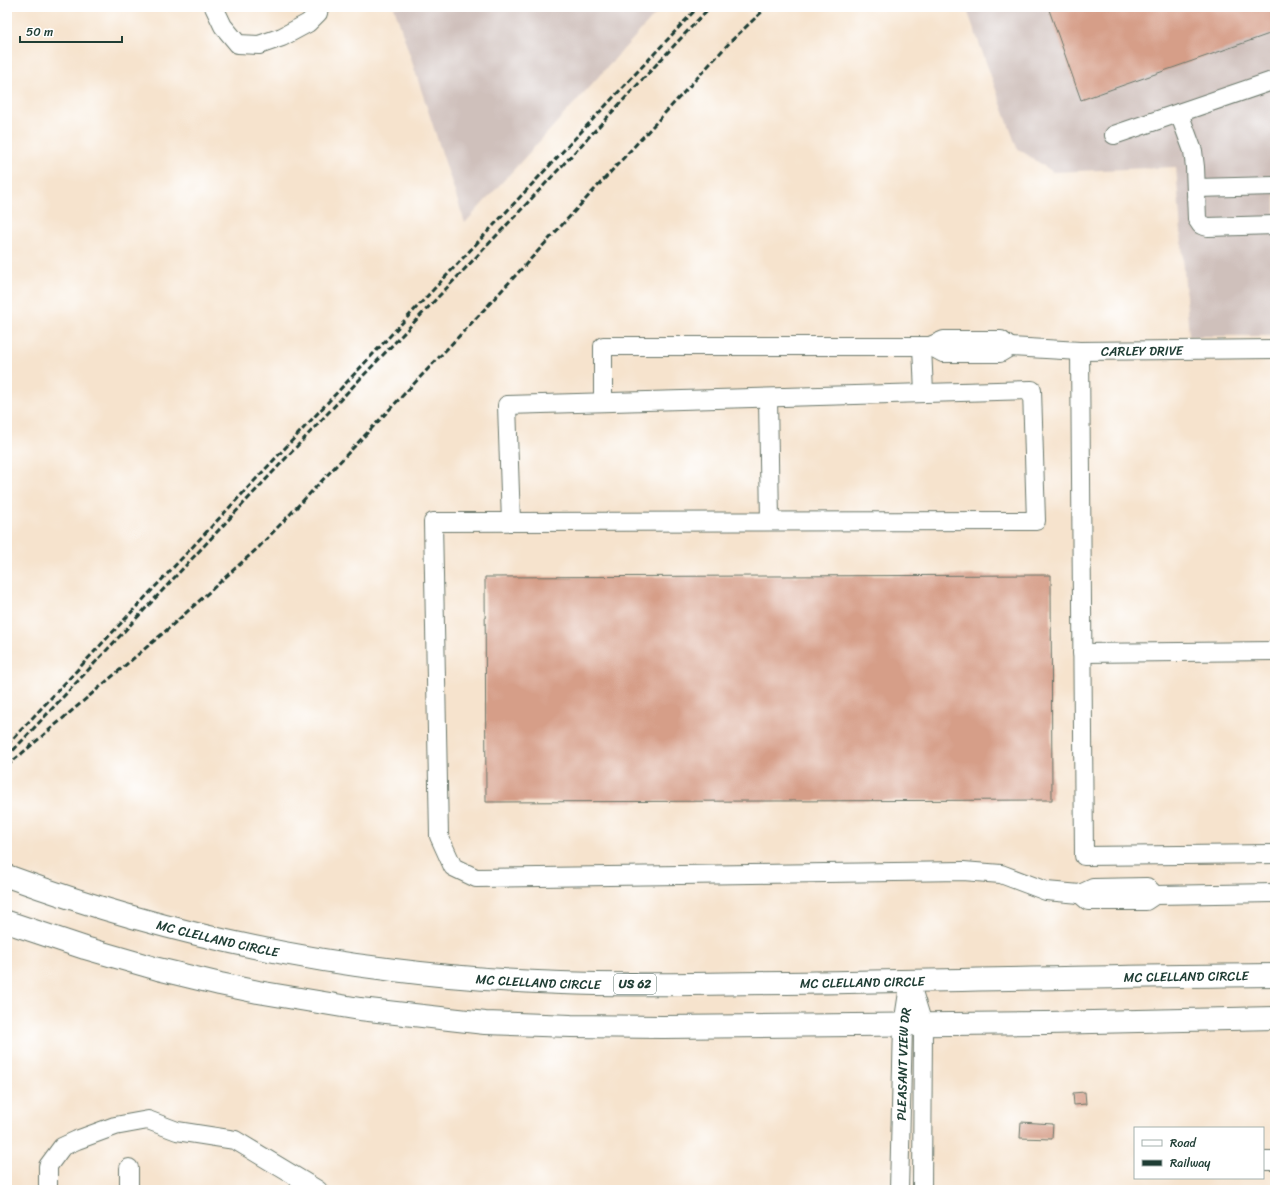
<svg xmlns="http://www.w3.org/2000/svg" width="1282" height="1197" font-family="Sriracha,sans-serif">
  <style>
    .industrial { fill: #cfc0bb }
    .building { fill: #d69e88 }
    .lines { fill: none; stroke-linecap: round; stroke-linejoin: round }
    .minor-casing { stroke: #6a776a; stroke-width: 20 }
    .highway-casing { stroke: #6a776a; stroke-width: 24 }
    .minor { stroke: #fff; stroke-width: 18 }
    .highway { stroke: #fff; stroke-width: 22 }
    .rail { stroke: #1f3d34; stroke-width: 3; stroke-dasharray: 6 3; stroke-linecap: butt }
    .labels { text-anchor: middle; stroke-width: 3.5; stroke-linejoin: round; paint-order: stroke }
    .shield { fill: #fff; stroke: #627771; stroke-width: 1 }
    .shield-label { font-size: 12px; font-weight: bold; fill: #1f3d34 }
    .street-label { font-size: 13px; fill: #1f3d34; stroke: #fff }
  </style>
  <rect width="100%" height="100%" fill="#fff"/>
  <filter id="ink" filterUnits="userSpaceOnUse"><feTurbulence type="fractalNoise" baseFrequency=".025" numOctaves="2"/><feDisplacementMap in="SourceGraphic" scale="8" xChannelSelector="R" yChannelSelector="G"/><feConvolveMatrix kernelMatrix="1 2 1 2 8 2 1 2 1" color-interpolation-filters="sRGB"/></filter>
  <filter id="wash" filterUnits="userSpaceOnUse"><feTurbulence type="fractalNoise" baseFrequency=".012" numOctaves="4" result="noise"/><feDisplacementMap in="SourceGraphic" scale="16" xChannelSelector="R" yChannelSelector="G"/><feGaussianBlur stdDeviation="0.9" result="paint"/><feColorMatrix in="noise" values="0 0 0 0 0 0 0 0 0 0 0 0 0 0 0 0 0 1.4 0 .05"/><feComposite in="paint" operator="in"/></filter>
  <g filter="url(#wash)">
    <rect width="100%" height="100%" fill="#f6e3cd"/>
    <g class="industrial">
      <path d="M394 7H662L465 223Z"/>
      <path d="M966 7H1275V336H1189L1176 167 1053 172 1017 148Z"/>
    </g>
    <g id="blocks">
      <g class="building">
        <path d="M1048 7H1275V32L1081 100Z"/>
        <path d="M1051 575 1052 800 486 802 485 577Z"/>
        <path d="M1085 1092 1086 1104 1074 1105 1073 1093Z"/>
        <path d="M1021 1122 1053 1124 1052 1139 1020 1138Z"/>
      </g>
    </g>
  </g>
  <g filter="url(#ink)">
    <use href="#blocks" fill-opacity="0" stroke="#6a776a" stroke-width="1"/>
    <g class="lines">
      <defs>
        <g id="minor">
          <path d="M214 7 223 26 238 44 259 45 282 37 308 23 318 13 319 7"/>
          <path d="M1179 113 1193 151 1195 167 1197 219 1201 225 1208 227 1275 225"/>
          <path d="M1114 135 1275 80"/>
          <path d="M1196 188 1275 186"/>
          <path d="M944 340H1001L1010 347 1000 353H943L930 346Z"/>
          <path d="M922 346 924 393"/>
          <path id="s1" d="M1010 347 1080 351 1275 349"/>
          <path d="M1080 351 1084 856 1275 854"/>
          <path d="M768 398 770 521"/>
          <path d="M603 402V346H930"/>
          <path d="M511 522 507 405 1032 390 1036 521C835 521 634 522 433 522L439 836 453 867 476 878 963 871 1001 874 1046 891 1080 894 1093 888 1147 887 1155 895"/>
          <path d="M1082 653 1275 651"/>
          <path d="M1080 894 1088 901H1146L1155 895 1275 893"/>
          <path d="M910 982 923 1024 922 1190"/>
          <path d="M1263 1161H1275"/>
          <path d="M48 1190V1166L62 1147 77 1140 115 1126 148 1120 177 1131 235 1140 318 1190"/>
          <path d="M129 1190V1168"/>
          <path id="s2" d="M899 1190 903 1025 909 986"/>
        </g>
        <g id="highway">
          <path id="s3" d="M7 876C132 922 262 954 394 970 449 977 505 981 561 983 636 986 711 983 786 983 949 981 1112 976 1275 975"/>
          <path d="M7 922 85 948 158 969 220 984 258 992 360 1009 485 1023 571 1026 662 1027 1047 1023 1275 1018"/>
        </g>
      </defs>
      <use href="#minor" class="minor-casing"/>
      <use href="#highway" class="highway-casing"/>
      <use href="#minor" class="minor"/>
      <use href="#highway" class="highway"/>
      <g class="rail">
        <path d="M7 745 698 7"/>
        <path d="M7 757 342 398 519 212 710 7"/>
        <path d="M7 766 168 629 259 547 481 313 732 40 767 7"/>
      </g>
    </g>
  </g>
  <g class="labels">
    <rect class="shield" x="614" y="974" width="42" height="20" rx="3"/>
    <g class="shield-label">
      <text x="635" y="988">US 62</text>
    </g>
    <g class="street-label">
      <text dy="5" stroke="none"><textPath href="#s1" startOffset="132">CARLEY DRIVE</textPath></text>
      <text dy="5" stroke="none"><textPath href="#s3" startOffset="220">MC CLELLAND CIRCLE</textPath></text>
      <text dy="5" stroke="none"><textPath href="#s3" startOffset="1192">MC CLELLAND CIRCLE</textPath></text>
      <text dy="5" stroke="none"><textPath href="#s3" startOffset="544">MC CLELLAND CIRCLE</textPath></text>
      <text dy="5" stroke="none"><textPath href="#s3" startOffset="868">MC CLELLAND CIRCLE</textPath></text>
      <text dy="5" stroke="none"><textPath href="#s2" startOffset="126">PLEASANT VIEW DR</textPath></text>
    </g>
  </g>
  <rect width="1282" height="1197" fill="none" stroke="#fff" stroke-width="24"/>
  <rect x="1134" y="1127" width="130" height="52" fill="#ffffff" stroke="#a5b1ae"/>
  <rect x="1142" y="1140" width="20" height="6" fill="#ffffff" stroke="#a5b1ae"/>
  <text x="1170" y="1147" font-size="12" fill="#1f3d34">Road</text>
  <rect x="1142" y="1160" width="20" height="6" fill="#1f3d34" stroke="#a5b1ae"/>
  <text x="1170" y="1167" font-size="12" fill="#1f3d34">Railway</text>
  <path d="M20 36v6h102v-6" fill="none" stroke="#1f3d34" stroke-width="2"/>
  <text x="26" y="36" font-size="12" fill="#1f3d34" stroke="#ffffff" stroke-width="3" paint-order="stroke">50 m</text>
</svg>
